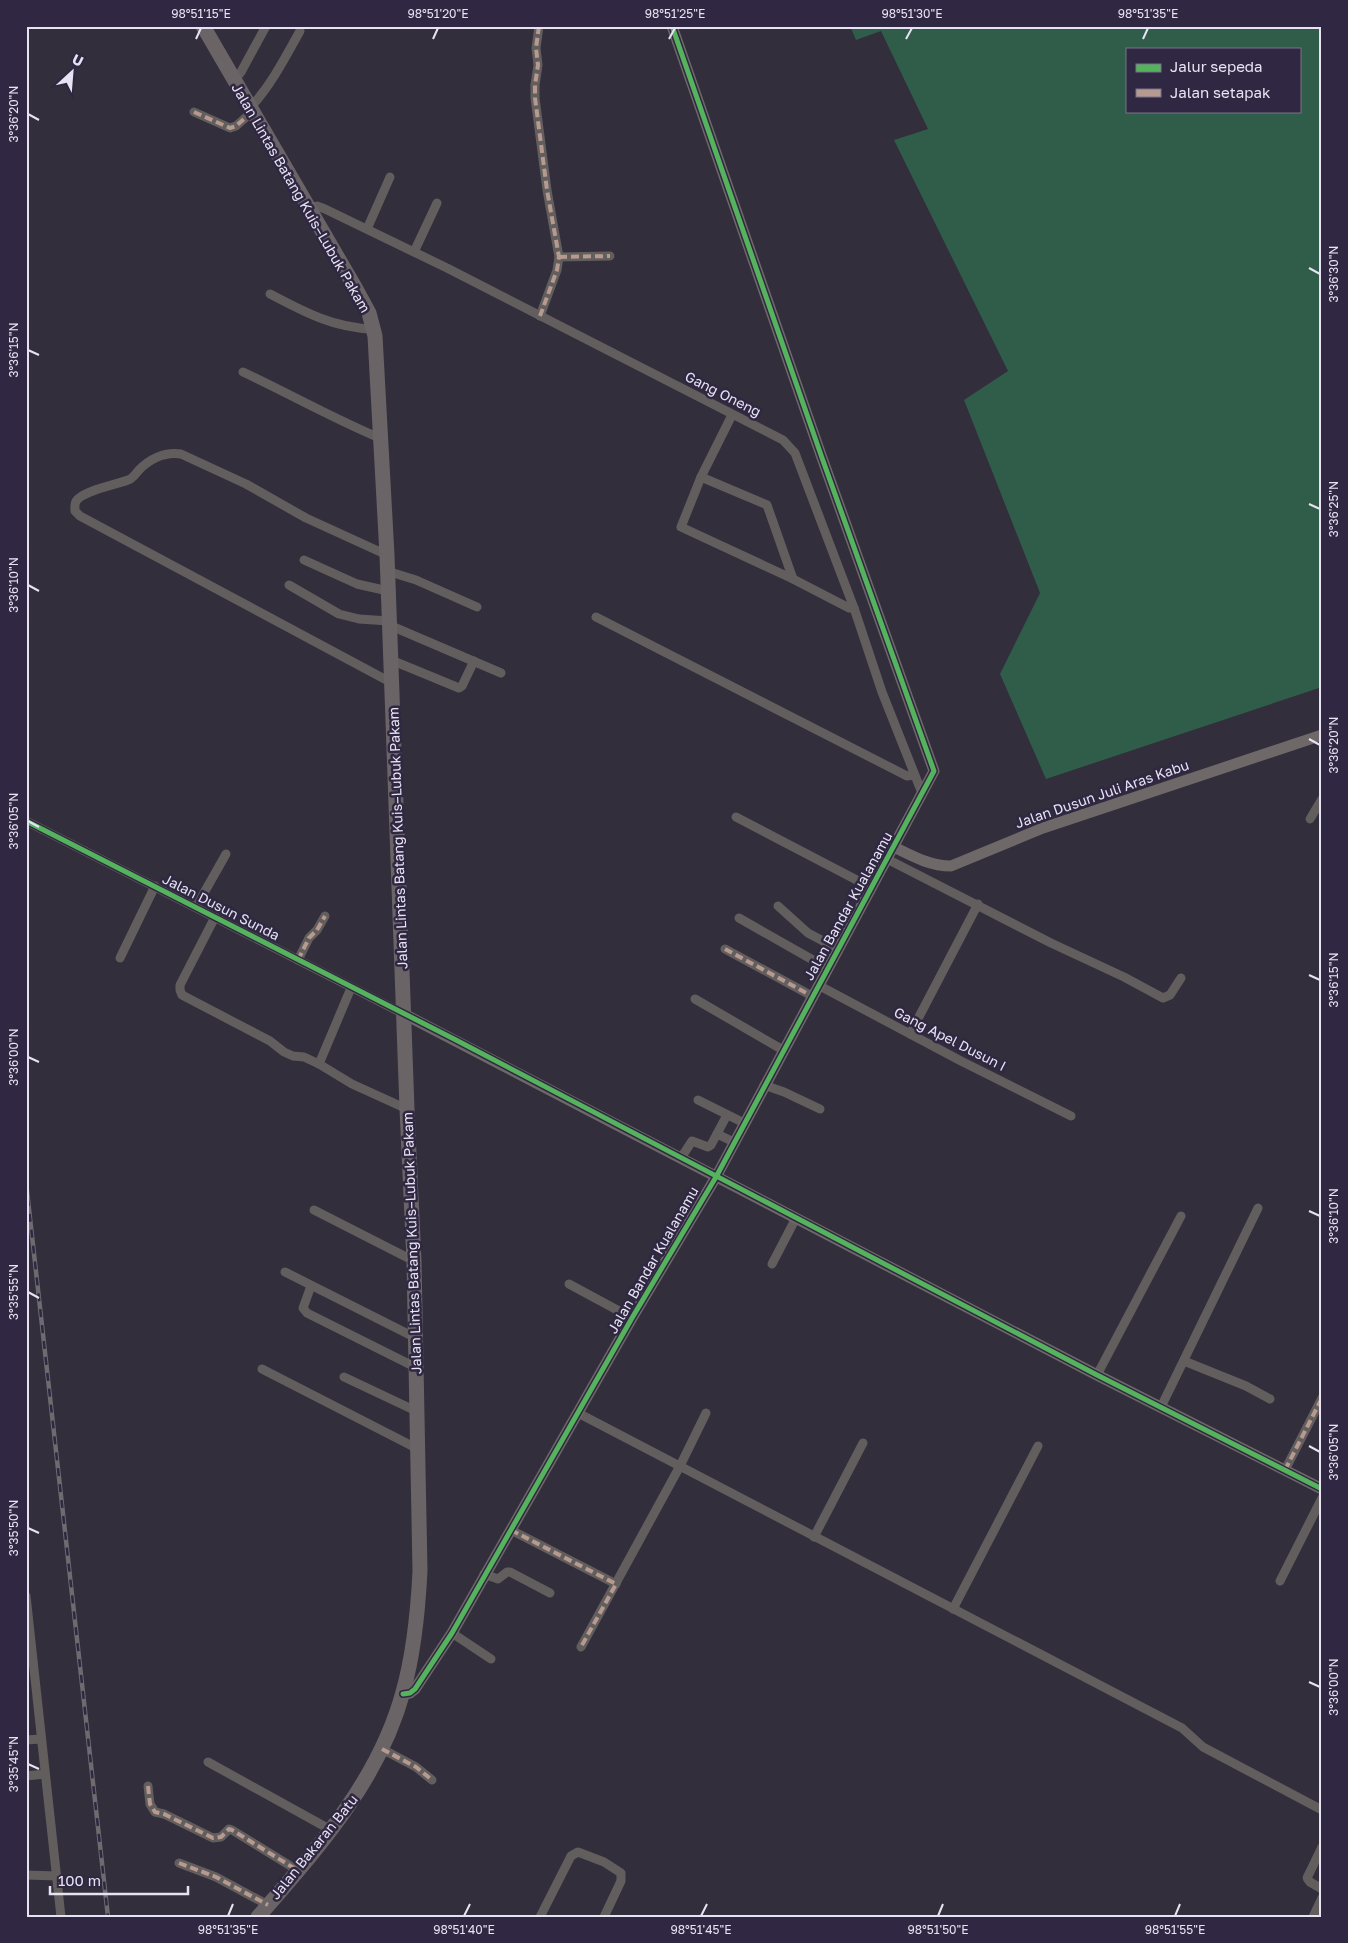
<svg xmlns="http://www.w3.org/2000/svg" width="1348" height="1943" font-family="'Golos Text',sans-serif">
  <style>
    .green { fill: #305c4a; fill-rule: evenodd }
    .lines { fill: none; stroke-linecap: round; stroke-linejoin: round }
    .street { stroke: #635e5e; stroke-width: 9 }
    .secondary { stroke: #6e6968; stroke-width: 11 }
    .highway { stroke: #6a6467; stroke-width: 15 }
    .rail-casing { stroke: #6e6a6f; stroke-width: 4.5 }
    .rail { stroke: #302842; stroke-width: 2.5; stroke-dasharray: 8; stroke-linecap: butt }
    .quiet { stroke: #b69a8f; stroke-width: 4; stroke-dasharray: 8 4; stroke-linecap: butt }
    .cycleway-casing { stroke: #302842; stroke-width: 8 }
    .cycleway { stroke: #56b35d; stroke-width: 5 }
    .ticks { fill: none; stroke: #e7e3f3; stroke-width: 2 }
    .labels { text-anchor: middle; stroke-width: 5; stroke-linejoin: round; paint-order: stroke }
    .street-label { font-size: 14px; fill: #e7e3f3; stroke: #302842 }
    .neatline { fill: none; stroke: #e7e3f3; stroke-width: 2 }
    .ticks-label { font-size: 12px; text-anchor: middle; fill: #e7e3f3 }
  </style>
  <rect width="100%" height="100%" fill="#322e3c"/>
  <path class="green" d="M850 26H1322V687L1046 779 1000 674 1040 593 964 400 1008 371 894 140 928 129 881 31 856 40ZM1127 49H1299V111H1127Z"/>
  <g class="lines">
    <g class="street">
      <path d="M539 26 536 48 538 65 535 85V98L547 190 559 257 557 270 540 316"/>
      <path d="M234 81 241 72 266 26"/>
      <path d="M251 107C271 85 285 58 300 31"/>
      <path d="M194 112 230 128 236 126 253 111"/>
      <path d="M309 208 317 206 325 209 447 268 783 440 795 453 854 608 882 692 922 793"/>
      <path d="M367 229 390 177"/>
      <path d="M414 252 437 203"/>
      <path d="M559 257 610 256"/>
      <path d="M270 294C304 312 334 328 373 329"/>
      <path d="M243 372C290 394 334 419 382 439"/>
      <path d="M732 415 701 477 681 527 793 579 849 608H854"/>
      <path d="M701 477 767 505 793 579"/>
      <path d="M387 555 306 518 246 484 181 454C165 452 151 458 139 470 136 473 133 479 128 480 115 485 85 490 77 500 74 503 75 507 75 511L80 516 392 683"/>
      <path d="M304 560 357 584 388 591"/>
      <path d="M387 571 416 580 477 607"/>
      <path d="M289 585 339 614 359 619 389 621"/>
      <path d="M596 617 907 776 914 775"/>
      <path d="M389 625 501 673"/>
      <path d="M391 660 459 688 462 686 474 661"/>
      <path d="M736 817 872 888"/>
      <path d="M1310 819 1322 799"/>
      <path d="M26 821 404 1014"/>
      <path d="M887 859 1051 943 1124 977 1163 998 1170 995 1181 978"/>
      <path d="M778 906 808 933 838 949"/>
      <path d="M196 907 226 854"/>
      <path d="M215 917 180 985V990L182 995 270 1041 284 1052 293 1056 304 1057 319 1064 352 1084 407 1109"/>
      <path d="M739 918 827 968"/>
      <path d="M725 949 812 996"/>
      <path d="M120 958 155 886"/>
      <path d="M298 960 309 938 317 930 325 916"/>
      <path d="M818 985 961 1061 1071 1116"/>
      <path d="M695 999 783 1050"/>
      <path d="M910 1034 978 904"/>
      <path d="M319 1064 351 988"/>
      <path d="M764 1085 784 1092 820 1109"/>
      <path d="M698 1100 744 1123"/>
      <path d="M717 1134 734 1142"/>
      <path d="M681 1158 692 1141 708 1147 711 1145 727 1115"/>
      <path d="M314 1210 414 1261"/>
      <path d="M772 1264 796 1218"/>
      <path d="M285 1272 416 1338"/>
      <path d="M569 1284 632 1318"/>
      <path d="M311 1286 303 1308 307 1313 417 1368"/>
      <path d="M1184 1361 1246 1386 1270 1399"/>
      <path d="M262 1369 418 1449"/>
      <path d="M1097 1375 1181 1216"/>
      <path d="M344 1377 416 1411"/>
      <path d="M1161 1407 1258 1208"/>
      <path d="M578 1413 1182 1728 1203 1747 1322 1810"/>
      <path d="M1285 1470 1322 1398"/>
      <path d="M511 1530 616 1584"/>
      <path d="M814 1537 863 1443"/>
      <path d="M484 1574 498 1579 507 1572H510L550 1593"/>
      <path d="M1280 1581 1322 1498"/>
      <path d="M26 1596 61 1917"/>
      <path d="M953 1609 1038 1446"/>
      <path d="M452 1633 491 1659"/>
      <path d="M581 1647 680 1466 706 1413"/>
      <path d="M26 1740 41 1739"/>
      <path d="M382 1749 416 1767 432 1780"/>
      <path d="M208 1762 331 1830"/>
      <path d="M26 1776 45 1774"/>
      <path d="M148 1786 150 1804 155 1812 164 1814 213 1838 221 1837 229 1829 232 1830 297 1870"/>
      <path d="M1322 1847 1307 1878 1310 1882 1322 1889"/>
      <path d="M179 1863 216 1877 268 1905"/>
      <path d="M26 1875 57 1876"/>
      <path d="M540 1917 571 1856 578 1852 604 1862 621 1873V1881L604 1917"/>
      <path d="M1313 1917 1322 1898"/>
    </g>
    <g class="secondary">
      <path d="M894 847C912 856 930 866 951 866L1043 828 1322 735"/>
      <path d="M404 1014 1097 1375 1322 1489"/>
      <path d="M403 1694 410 1693 415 1689 452 1633 632 1318 716 1177 934 771 821 455 672 26"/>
    </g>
    <path class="highway" d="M203 26 356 289 369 313 375 336 387 555 407 1109 414 1261 420 1571C418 1611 414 1653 403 1692 379 1781 317 1849 258 1917"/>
    <defs>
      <path id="rail" d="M26 1182 108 1917"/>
    </defs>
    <use href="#rail" class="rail-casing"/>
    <use href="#rail" class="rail"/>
    <g class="quiet">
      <path d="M539 26 536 48 538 65 535 85V98L547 190 559 257 557 270 540 316"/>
      <path d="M194 112 230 128 236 126 253 111"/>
      <path d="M559 257 610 256"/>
      <path d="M725 949 812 996"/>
      <path d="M298 960 309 938 317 930 325 916"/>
      <path d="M1285 1470 1322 1398"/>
      <path d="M511 1530 616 1584 581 1647"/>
      <path d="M382 1749 416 1767 432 1780"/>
      <path d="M148 1786 150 1804 155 1812 164 1814 213 1838 221 1837 229 1829 232 1830 297 1870"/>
      <path d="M179 1863 216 1877 268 1905"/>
    </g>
    <defs>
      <g id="cycleway">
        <path d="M26 821 454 1039 1097 1375 1322 1489"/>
        <path d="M403 1694 410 1693 415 1689 452 1633 632 1318 716 1177 934 771 821 455 672 26"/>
      </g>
    </defs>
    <use href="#cycleway" class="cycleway-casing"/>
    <use href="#cycleway" class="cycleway"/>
  </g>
  <path class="ticks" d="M196 39 201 28M433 39 438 28M669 39 675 28M906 39 912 28M1143 39 1148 28M28 114 39 120M1309 268 1320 274M28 350 39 355M1309 504 1320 509M28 585 39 591M1309 739 1320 745M28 821 39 827M1309 975 1320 980M28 1057 39 1062M1309 1211 1320 1216M28 1292 39 1298M1309 1446 1320 1452M28 1528 39 1533M1309 1682 1320 1687M28 1764 39 1769M228 1916 233 1904M464 1916 470 1904M701 1916 707 1904M938 1916 943 1904M1175 1916 1180 1904"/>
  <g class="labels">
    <g class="street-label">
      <text transform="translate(301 198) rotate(60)" y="5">Jalan Lintas Batang Kuis–Lubuk Pakam</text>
      <text transform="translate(723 394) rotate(27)" y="5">Gang Oneng</text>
      <text transform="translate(1102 794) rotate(-19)" y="5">Jalan Dusun Juli Aras Kabu</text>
      <text transform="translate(398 838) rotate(-92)" y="5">Jalan Lintas Batang Kuis–Lubuk Pakam</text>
      <text transform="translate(848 906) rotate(-61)" y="5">Jalan Bandar Kualanamu</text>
      <text transform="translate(221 907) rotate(27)" y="5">Jalan Dusun Sunda</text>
      <text transform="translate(950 1039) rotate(27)" y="5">Gang Apel Dusun I</text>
      <text transform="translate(412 1243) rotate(-92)" y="5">Jalan Lintas Batang Kuis–Lubuk Pakam</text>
      <text transform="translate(653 1260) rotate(-60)" y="5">Jalan Bandar Kualanamu</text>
      <text transform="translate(314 1847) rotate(-51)" y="5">Jalan Bakaran Batu</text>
    </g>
  </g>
  <rect width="1348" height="1943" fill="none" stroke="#302842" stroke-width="55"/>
  <rect x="1126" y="48" width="175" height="65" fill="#302842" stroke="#797389"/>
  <rect x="1136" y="64" width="25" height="8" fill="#56b35d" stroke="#797389"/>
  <text x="1170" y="72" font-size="15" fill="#e7e3f3">Jalur sepeda</text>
  <rect x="1136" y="89" width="25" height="8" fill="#b69a8f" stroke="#797389"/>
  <text x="1170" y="98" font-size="15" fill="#e7e3f3">Jalan setapak</text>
  <g transform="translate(72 72) rotate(26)" stroke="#302842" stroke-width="4" paint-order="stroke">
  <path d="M0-4L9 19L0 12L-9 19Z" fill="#e7e3f3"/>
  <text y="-8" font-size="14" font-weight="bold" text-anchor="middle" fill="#e7e3f3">U</text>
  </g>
  <path d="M50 1886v8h138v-8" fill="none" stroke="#e7e3f3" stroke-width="2.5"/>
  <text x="58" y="1886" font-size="15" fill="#e7e3f3" stroke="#302842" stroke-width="4" paint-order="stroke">100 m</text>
  <rect x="28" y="28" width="1292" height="1888" class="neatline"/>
  <g class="ticks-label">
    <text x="201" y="18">98°51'15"E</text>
    <text x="438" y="18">98°51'20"E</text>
    <text x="675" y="18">98°51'25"E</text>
    <text x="912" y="18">98°51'30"E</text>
    <text x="1148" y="18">98°51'35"E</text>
    <text transform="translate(14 114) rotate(-90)" y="4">3°36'20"N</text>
    <text transform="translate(1334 274) rotate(-90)" y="4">3°36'30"N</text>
    <text transform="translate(14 350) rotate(-90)" y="4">3°36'15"N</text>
    <text transform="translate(1334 509) rotate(-90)" y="4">3°36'25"N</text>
    <text transform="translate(14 585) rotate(-90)" y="4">3°36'10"N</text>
    <text transform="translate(1334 745) rotate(-90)" y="4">3°36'20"N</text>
    <text transform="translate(14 821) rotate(-90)" y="4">3°36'05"N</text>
    <text transform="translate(1334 980) rotate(-90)" y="4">3°36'15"N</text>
    <text transform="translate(14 1057) rotate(-90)" y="4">3°36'00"N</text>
    <text transform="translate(1334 1216) rotate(-90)" y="4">3°36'10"N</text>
    <text transform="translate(14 1292) rotate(-90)" y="4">3°35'55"N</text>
    <text transform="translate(1334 1452) rotate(-90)" y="4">3°36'05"N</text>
    <text transform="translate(14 1528) rotate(-90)" y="4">3°35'50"N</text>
    <text transform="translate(1334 1687) rotate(-90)" y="4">3°36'00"N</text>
    <text transform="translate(14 1764) rotate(-90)" y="4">3°35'45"N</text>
    <text x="228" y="1934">98°51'35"E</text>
    <text x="464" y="1934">98°51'40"E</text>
    <text x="701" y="1934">98°51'45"E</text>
    <text x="938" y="1934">98°51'50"E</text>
    <text x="1175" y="1934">98°51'55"E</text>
  </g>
</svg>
